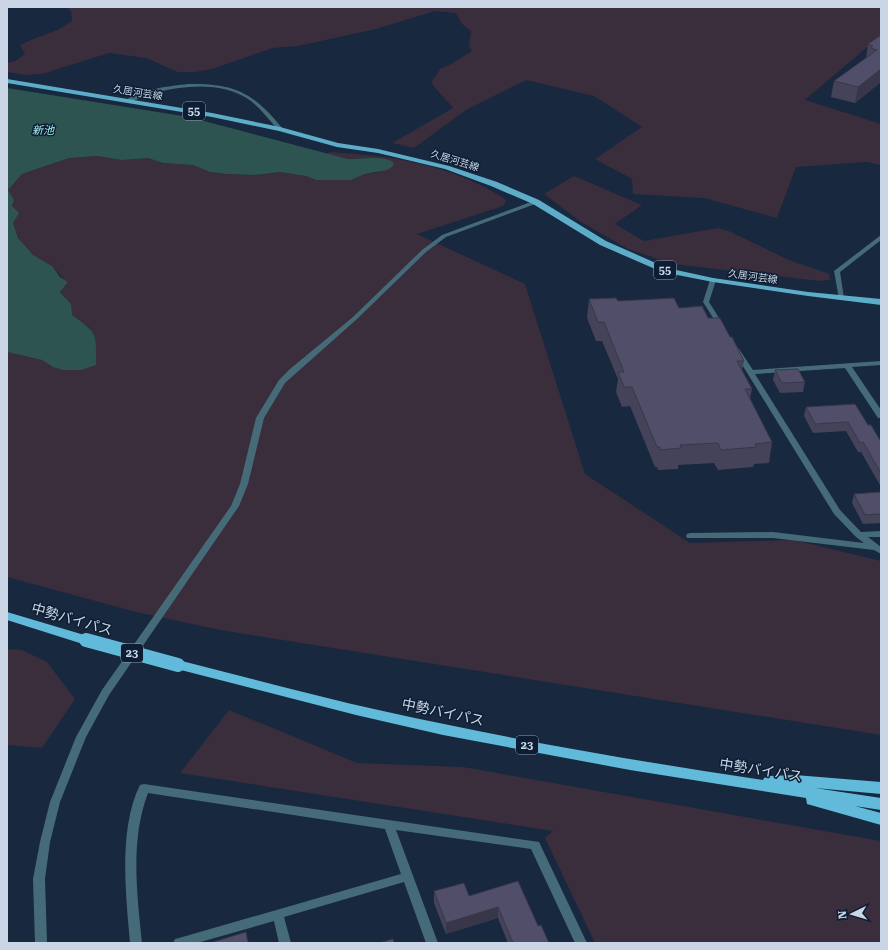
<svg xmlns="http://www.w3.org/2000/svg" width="888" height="950" font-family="'Roboto Serif','Noto Sans JP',serif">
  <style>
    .green { fill: #3a2d3c }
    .water { fill: #2e5451 }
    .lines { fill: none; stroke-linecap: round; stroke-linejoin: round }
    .minor { fill: #466b78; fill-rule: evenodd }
    .tertiary { fill: #466b78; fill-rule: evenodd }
    .primary { fill: #5dadc9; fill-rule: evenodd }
    .trunk { fill: #61bad9; fill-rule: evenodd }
    .trunk-bridge { stroke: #61bad9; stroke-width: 14 }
    .wall { fill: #454359 }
    .shaded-wall { fill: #383749 }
    .building { fill: #504e68; stroke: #383749 }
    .labels { text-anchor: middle; stroke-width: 3; stroke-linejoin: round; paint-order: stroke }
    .far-street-label { font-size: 10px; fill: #cad6e5; stroke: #0d1e34 }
    .shield { fill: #0d1e34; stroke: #919fb0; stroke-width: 1 }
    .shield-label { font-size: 11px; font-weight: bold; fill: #cad6e5 }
    .far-water-label { font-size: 11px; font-style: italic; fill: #a9f3ed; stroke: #0d1e34 }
    .near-street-label { font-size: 14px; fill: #cad6e5; stroke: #0d1e34 }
  </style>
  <rect width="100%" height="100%" fill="#17283f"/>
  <g class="green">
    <path d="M66 7H881V45L872 43 805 100 881 124V165L867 162 796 167 777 218 704 198 633 194 632 179 595 159 642 127 594 96 526 80 466 110 414 148 392 143 453 108 431 83 440 69 451 64 472 51 469 46 471 31 462 24 456 13 435 11 376 29 298 46 273 48 212 69 195 72H178L146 58 109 53 42 74 26 75 7 72V63L15 61 25 54 20 45C37 36 57 33 72 21L71 11Z"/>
    <path d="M330 152C393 156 449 164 504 198L506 201 503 206 417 234 525 284 585 474 690 543 794 540 881 561V735L220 630 136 612 7 577V352L42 360 53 367 90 328 71 315V304L60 291 68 282C60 277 59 273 53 267 48 262 40 260 34 256 17 243 8 221 14 200L7 190 22 174 69 158 97 156 122 160 148 158 163 163 193 165 210 172 227 174 255 175 280 172 306 176 316 180H351L365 174 380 172 370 158 348 159 327 154Z"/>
    <path d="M574 176 642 205 615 224 644 241 718 228 729 231 789 260 829 274 830 280 820 281 673 264 628 249 581 222 544 194Z"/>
    <path d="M7 649 22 650 47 662 75 699 42 748 7 745Z"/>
    <path d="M229 710 357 763 463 767 881 841V943H595L545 838 553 831 180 773Z"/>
  </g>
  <path class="water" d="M7 88 189 117 348 159C360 159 386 155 394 163L392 167 387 170 365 174 351 180H316L306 176 280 172 255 175 227 174 210 172 193 165 163 163 148 158 122 160 97 156 69 158 22 174 8 190 14 200 12 206 19 213 13 223 18 238 33 255 52 266 60 277 68 282 60 292 71 304 72 315C98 334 96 332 96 365L81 370H63L53 367 42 360 7 352Z"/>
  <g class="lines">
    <g class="minor">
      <path d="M881 235V240L840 272 844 298 843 299H839L834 271Z"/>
      <path d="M713 278 716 280 709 302 724 326 721 328 719 327 703 302 710 280Z"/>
      <path d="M737 348 739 349 753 370 881 361V365L852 367 881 410V418H878L845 368 755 374 840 510 861 532 881 531V537H868L881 547V554L874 550 773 538H687L686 536 687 534 690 533 773 532 864 543 856 537 834 514 733 350Z"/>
      <path d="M144 784 539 842 587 943H575L531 849 396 830 438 943H426L404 882 284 917 291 943H279L274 921 197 943H173L175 939 179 938 401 874 385 829 148 793C130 840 137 894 142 943H130C126 896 118 829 140 785Z"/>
    </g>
    <g class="tertiary">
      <path d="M188 84C235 83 254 93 283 129L278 130C269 120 261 109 251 101 225 82 188 85 158 92 148 94 139 99 129 102L126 100C142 89 170 86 188 84Z"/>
      <path d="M536 200 538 201V203L446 237 426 252 357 319 285 383 264 418 248 484 239 506 109 695 86 737 60 802 50 842 45 879 47 943H35L33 879 40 842 50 802 76 737 102 690 231 506 240 484 256 418 279 380 290 369 353 317 422 250 442 235Z"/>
    </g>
    <path class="primary" d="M7 79 212 113 280 127 338 143 378 149 449 166 497 182 539 200 606 241 667 268 713 278 808 292 881 299V305L808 296 713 282 662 272 600 245 533 204 491 186 445 169 378 153 337 147 279 131 212 117 7 83Z"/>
    <g class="trunk">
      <path d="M7 612 91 637 92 640 91 643 86 645 7 620Z"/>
      <path d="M178 660C246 677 314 696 383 711 509 739 635 761 763 780L764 778 769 776 795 775 881 782V794L815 788 881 798V810L855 806 881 813V825L807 804 806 798 630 770 443 735 356 715 173 668 172 665 173 662Z"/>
    </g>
    <path class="trunk-bridge" d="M86 640 178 665"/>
  </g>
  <g class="wall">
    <path d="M881 35V82L855 103 831 97 834 81 866 58 868 44Z"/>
    <path d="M589 299 618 301 679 308 708 318 744 361 742 370 752 389 750 400 772 442 769 463 754 464 753 467 718 470 714 463 678 465V469L658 470 657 467H655L630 406 622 407 616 392 618 379 602 341H596L587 318Z"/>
    <path d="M775 370 805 382 803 392 780 393 773 380Z"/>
    <path d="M806 407 868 425 881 442V487L861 452H858L846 431 813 433 804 416Z"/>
    <path d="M881 492V523L863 524 852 503 854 494Z"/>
    <path d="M518 881 538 926 549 943H508L498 918 446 934 434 903V891L469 896Z"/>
  </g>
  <g class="shaded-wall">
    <path d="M881 69V82L855 103 858 87Z"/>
    <path d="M498 907V918L446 934V923Z"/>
  </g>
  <g class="building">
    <path d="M881 35V69L858 87 834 81 877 50 870 48 873 46 868 44Z"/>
    <path d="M616 298 618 301 674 298 679 308 702 306 708 318H720L730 337H732L744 361H737L752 389H745L772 442 755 444 757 447 721 450 718 443 680 445 681 448 660 450V447H657L632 387H624L618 372H624L604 322H598L589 299Z"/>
    <path d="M798 369 805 382 782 383 775 370Z"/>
    <path d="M855 404 868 425H871L881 442V473L863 442 860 443 848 422 815 424 806 407Z"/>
    <path d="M881 492V514L865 515 854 494Z"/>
    <path d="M518 881 538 926 541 925 549 943H513L498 907 446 923 434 891 464 883 469 896Z"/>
    <path d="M246 932 248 943H213V942Z"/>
    <path d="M393 939 394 943H379Z"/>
  </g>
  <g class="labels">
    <g class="far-street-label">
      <text transform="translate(138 92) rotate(9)" y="4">久居河芸線</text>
      <text transform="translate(455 160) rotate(17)" y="4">久居河芸線</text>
      <text transform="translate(753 276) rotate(8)" y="4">久居河芸線</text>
    </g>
    <g class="shield">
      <rect x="183" y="102" width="22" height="18" rx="3"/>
      <rect x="654" y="261" width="22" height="18" rx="3"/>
      <rect x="121" y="644" width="22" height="18" rx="3"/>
      <rect x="516" y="736" width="22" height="18" rx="3"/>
    </g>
    <g class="shield-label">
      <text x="194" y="115">55</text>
      <text x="665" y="274">55</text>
      <text x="132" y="657">23</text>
      <text x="527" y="749">23</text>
    </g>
    <g class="far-water-label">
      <text x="43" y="134">新池</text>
    </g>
    <g class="near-street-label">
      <text transform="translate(72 619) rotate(16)" y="5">中勢バイパス</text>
      <text transform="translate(443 712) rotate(12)" y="5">中勢バイパス</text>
      <text transform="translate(761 770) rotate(9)" y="5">中勢バイパス</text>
    </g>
  </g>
  <rect width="888" height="950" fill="none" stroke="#cad6e5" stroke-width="16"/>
  <g transform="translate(852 914) rotate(265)" stroke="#0d1e34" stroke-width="3" paint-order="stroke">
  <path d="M0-3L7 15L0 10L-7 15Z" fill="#cad6e5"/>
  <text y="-6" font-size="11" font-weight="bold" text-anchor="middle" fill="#cad6e5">N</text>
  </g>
</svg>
